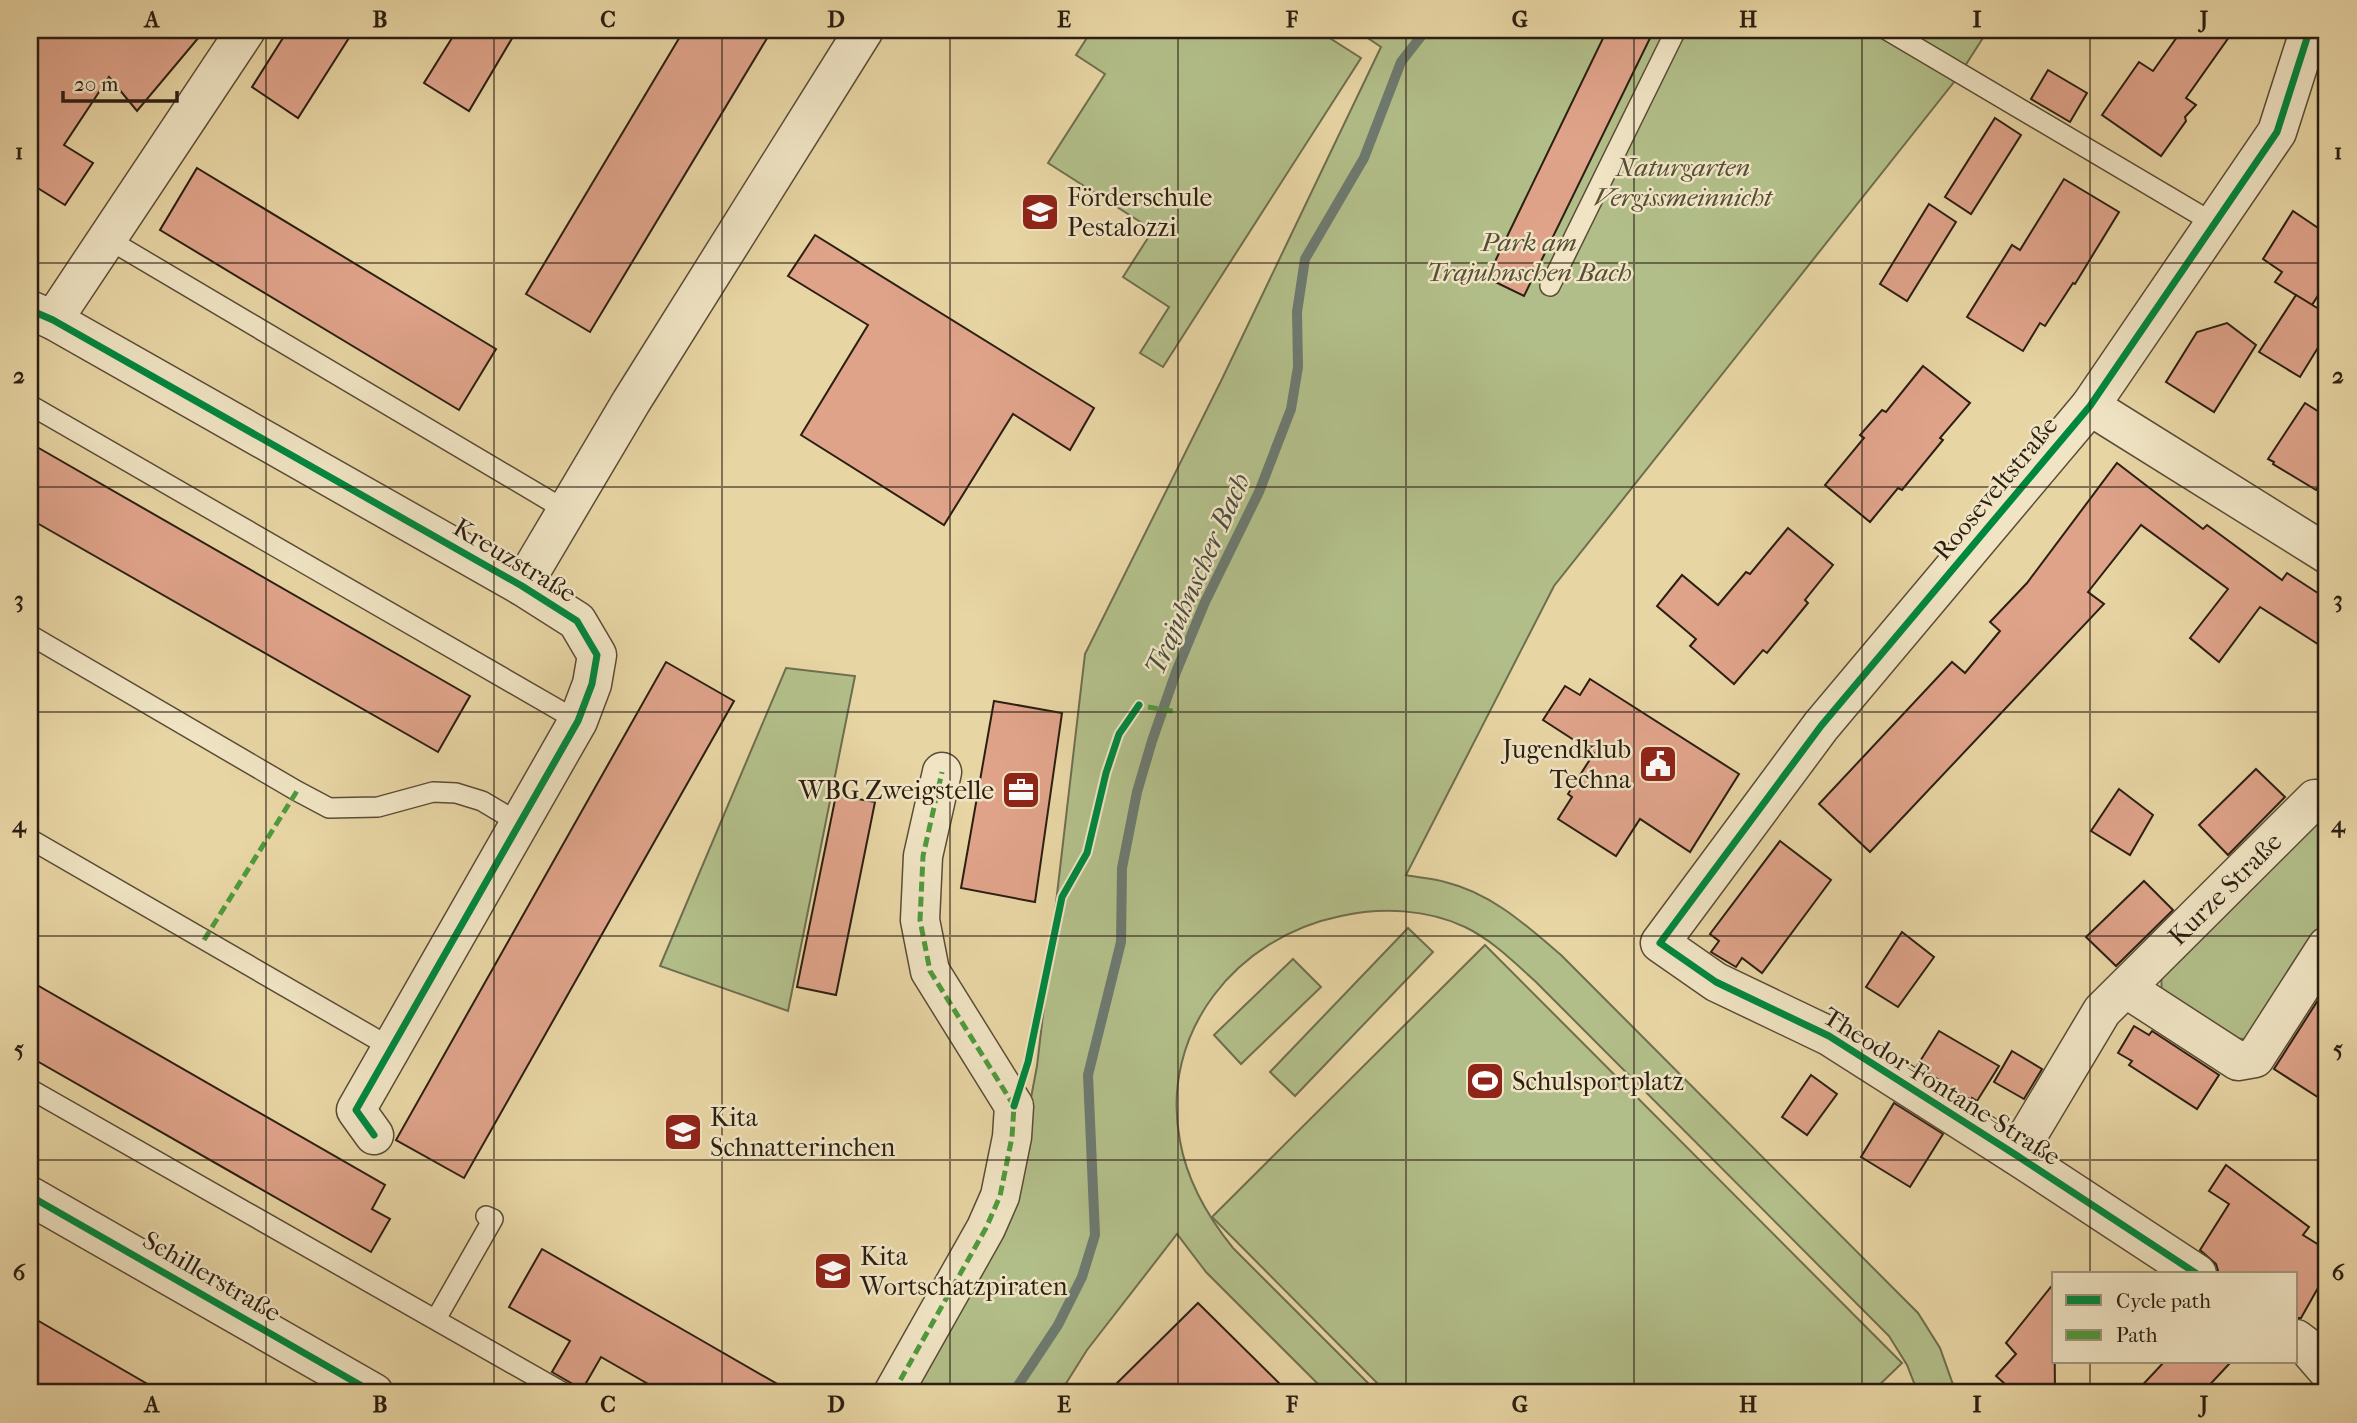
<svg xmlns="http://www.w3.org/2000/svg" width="2357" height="1423" font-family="'IM FELL French Canon',serif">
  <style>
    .green { fill: #b2be89; stroke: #6e6e4e; stroke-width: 2 }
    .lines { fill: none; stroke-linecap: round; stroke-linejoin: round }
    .stream { stroke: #6d7a70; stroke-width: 10 }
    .building { fill: #dfa38a; stroke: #2b1f12; stroke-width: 2 }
    .service-casing { stroke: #5a4c36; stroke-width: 22 }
    .minor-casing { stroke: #5a4c36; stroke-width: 41 }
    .tertiary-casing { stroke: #5a4c36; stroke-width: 41 }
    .service { stroke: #f0e4c4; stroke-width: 19 }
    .minor { stroke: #f0e4c4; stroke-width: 38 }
    .tertiary { stroke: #f0e4c4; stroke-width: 38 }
    .quiet { stroke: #4f9a3c; stroke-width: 5; stroke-dasharray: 10 5; stroke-linecap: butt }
    .cycleway-casing { stroke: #f0e4c4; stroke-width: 11 }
    .cycleway { stroke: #00873e; stroke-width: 7 }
    .grid { fill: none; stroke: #2b1f12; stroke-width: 2; stroke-opacity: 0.55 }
    .labels { text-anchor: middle; stroke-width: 5; stroke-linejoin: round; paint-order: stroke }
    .park-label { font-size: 26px; font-style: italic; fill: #544f36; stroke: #f0e4c4 }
    .poi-label { font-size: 26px; fill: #2b1f12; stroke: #f0e4c4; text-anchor: start }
    .street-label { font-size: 26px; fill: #2b1f12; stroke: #f0e4c4 }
    .water-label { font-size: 28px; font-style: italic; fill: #4c4d41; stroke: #f0e4c4 }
    .neatline { fill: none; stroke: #2b1f12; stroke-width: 2.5 }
    .grid-label { font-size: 23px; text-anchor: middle; font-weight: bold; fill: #2b1f12 }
  </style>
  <rect width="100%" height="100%" fill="#e8d5a4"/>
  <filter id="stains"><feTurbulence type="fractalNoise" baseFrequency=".00286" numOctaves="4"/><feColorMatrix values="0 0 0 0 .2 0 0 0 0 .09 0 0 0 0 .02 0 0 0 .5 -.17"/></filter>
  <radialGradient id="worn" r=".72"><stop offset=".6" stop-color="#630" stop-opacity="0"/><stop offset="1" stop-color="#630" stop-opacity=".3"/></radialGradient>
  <g class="green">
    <path d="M1092 30H1317L1361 58 1163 367 1140 353 1169 307 1123 277 1153 230 1048 163 1105 74 1076 55Z"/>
    <path d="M1356 30H1988L1958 77 1554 586 1406 875C1419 878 1432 878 1445 882 1491 893 1526 925 1561 955L1918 1313 1940 1348 1956 1393H1918L1907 1365 1889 1336 1536 982C1514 962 1492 940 1465 927 1427 909 1381 907 1341 916 1237 937 1159 1032 1180 1141 1187 1181 1208 1217 1233 1248L1378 1393H1327L1206 1272 1177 1234 1087 1350 1060 1393H906L1011 1204 1037 1066 1085 654 1222 379 1381 47Z"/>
    <path d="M786 668 855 676 788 1011 660 966Z"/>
    <path d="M2327 822V929L2248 1039 2218 1038 2162 1000 2161 969 2301 827Z"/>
    <path d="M1408 928 1433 952 1295 1096 1270 1072Z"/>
    <path d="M1485 945 1902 1363 1871 1393H1387L1212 1217Z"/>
    <path d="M1293 959 1321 987 1241 1064 1214 1035Z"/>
  </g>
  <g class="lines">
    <path class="stream" d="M1013 1393 1058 1325 1082 1277 1095 1235 1088 1075 1121 942 1122 868 1137 792 1152 741 1176 672 1205 602 1259 492 1291 409 1298 367 1297 312 1305 259 1364 158 1401 62 1426 30"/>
  </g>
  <g class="building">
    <path d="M30 30H205L137 111 109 77 64 145 93 163 65 205 36 187 30 195Z"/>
    <path d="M288 30H354L298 118 252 87Z"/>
    <path d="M457 30H517L469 111 424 83Z"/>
    <path d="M684 30H772L590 332 526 294Z"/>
    <path d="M1607 30H1654L1524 296 1487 278Z"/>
    <path d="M2182 30H2234L2186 98 2196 105 2185 117 2186 121 2161 156 2102 115 2139 62 2153 71Z"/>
    <path d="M2048 70 2087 93 2070 122 2031 99Z"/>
    <path d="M1995 118 2021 135 1971 214 1945 197Z"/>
    <path d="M197 168 496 349 459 410 160 230Z"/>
    <path d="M2064 179 2119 212 2075 284 2073 283 2045 326 2040 323 2023 351 1967 317 2012 245 2020 250Z"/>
    <path d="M1929 204 1956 222 1907 301 1880 284Z"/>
    <path d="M2293 211 2327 234V281L2312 305 2275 282 2282 272 2263 259Z"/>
    <path d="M815 235 1094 408 1070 450 1013 414 944 525 801 435 868 325 788 276Z"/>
    <path d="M2296 295 2327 314V333L2300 377 2259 352Z"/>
    <path d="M2227 323 2256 345 2214 412 2166 382 2197 332Z"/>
    <path d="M1923 366 1970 403 1940 438 1943 440 1902 490 1898 488 1870 522 1825 485 1864 438 1860 435 1882 410 1886 412Z"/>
    <path d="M2305 403 2327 417V472L2316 490 2273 464 2274 462 2268 459Z"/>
    <path d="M30 443 470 696 438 752 30 519Z"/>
    <path d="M2117 463 2203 529 2207 525 2282 580 2287 573 2327 599V650L2260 607 2219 662 2190 638 2228 589 2141 525 2088 592 2104 604 1870 852 1819 804 1952 662 1965 673 2000 631 1990 622 2027 583Z"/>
    <path d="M1788 528 1833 565 1805 600 1808 603 1767 653 1763 650 1734 684 1690 646 1696 639 1657 606 1682 575 1718 605 1746 572 1750 574Z"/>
    <path d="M666 662 734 701 464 1178 396 1140Z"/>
    <path d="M1590 679 1739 774 1690 852 1640 819 1616 856 1558 819 1572 797 1568 794 1594 753 1543 720 1565 686 1580 695Z"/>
    <path d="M994 701 1062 713 1035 902 961 888Z"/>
    <path d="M2256 769 2285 797 2228 855 2199 825Z"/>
    <path d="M2119 789 2153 815 2130 855 2091 831Z"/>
    <path d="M836 795 875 802 836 995 797 987Z"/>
    <path d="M1780 841 1831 880 1762 973 1742 958 1736 967 1711 952 1719 941 1710 934Z"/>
    <path d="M2144 881 2173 910 2116 966 2086 937Z"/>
    <path d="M1902 932 1934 957 1898 1007 1866 987Z"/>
    <path d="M30 981 385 1185 372 1209 390 1219 371 1252 30 1057Z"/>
    <path d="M2327 986V1103L2274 1069Z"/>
    <path d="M2134 1026 2149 1035 2152 1031 2219 1075 2197 1109 2129 1065 2132 1061 2118 1053Z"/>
    <path d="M1939 1031 1999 1066 1977 1101 1972 1098 1971 1100 1917 1066Z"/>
    <path d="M2012 1051 2042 1069 2024 1099 1994 1082Z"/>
    <path d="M1811 1075 1837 1094 1807 1135 1782 1117Z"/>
    <path d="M1894 1103 1943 1134 1910 1187 1861 1157Z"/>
    <path d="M2226 1165 2309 1227 2303 1235 2327 1250V1272L2301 1318H2296V1274H2219L2216 1264 2200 1250 2229 1204 2209 1191Z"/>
    <path d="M542 1249 694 1336 793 1393H664L601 1357 582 1390 571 1383 552 1372 570 1341 509 1307Z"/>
    <path d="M2054 1283 2055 1393H2015L1996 1376 2016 1354 2006 1343Z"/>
    <path d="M1198 1303 1289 1393H1107Z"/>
    <path d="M30 1316 163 1393H30Z"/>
    <path d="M2164 1362H2231L2202 1393H2135Z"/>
  </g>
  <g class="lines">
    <defs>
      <g id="service">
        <path d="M1887 30 2215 224"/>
        <path d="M106 238 567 511"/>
        <path d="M1550 286 1676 30"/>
        <path d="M30 405 578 721"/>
        <path d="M30 635 297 791 329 808 378 807 433 792 456 793 482 801 519 823"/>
        <path d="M30 839 390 1047"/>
        <path d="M30 1089 564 1393"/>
        <path d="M436 1319 493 1219 486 1216"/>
      </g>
      <g id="minor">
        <path d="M30 310 53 320 522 586 577 621 597 655 592 684 578 721 356 1110 374 1135"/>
        <path d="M53 320 246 30"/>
        <path d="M2090 406 2327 554"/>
        <path d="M522 586 631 402 864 30"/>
        <path d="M2127 989 2238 1061 2255 1058 2327 946"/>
        <path id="s1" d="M2016 1155 2102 1011 2315 799 2327 804"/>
        <path d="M2197 1274 2016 1155 1829 1036 1716 982 1660 943 1821 726 2090 406 2277 132 2308 35 2312 30"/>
        <path d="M2296 1339 2308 1348 2327 1370"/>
        <path d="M893 1393 986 1228 1000 1196 1012 1137 1014 1106 930 971 920 920 923 856 942 772"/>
      </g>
      <path id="tertiary" d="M30 1196 374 1393"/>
    </defs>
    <use href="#service" class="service-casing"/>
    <use href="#minor" class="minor-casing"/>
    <use href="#tertiary" class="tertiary-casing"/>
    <use href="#service" class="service"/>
    <use href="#minor" class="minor"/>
    <use href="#tertiary" class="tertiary"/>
    <g class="quiet">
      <path d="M1148 707 1178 712"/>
      <path d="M204 940 297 791"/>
      <path d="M893 1393 986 1228 1000 1196 1012 1137 1014 1106 930 971 920 920 923 856 942 772"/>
    </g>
    <defs>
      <g id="cycleway">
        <path d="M30 310 53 320 522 586 577 621 597 655 592 684 578 721 356 1110 374 1135"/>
        <path d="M1014 1106 1028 1062 1062 897 1087 853 1106 773 1119 734 1139 705"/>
        <path d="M30 1196 374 1393"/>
        <path d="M2197 1274 2016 1155 1829 1036 1716 982 1660 943 1821 726 2090 406 2277 132 2308 35 2312 30"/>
      </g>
    </defs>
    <use href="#cycleway" class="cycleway-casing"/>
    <use href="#cycleway" class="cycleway"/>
  </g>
  <path class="grid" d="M266 30V1393M494 30V1393M722 30V1393M950 30V1393M1178 30V1393M1406 30V1393M1634 30V1393M1862 30V1393M2090 30V1274M30 263H2327M30 487H2327M30 712H2327M30 936H2327M30 1160H2327M2090 1362V1393"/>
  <defs>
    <symbol id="school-square" viewBox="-11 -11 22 22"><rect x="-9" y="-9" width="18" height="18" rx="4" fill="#8f2418" stroke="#f0e4c4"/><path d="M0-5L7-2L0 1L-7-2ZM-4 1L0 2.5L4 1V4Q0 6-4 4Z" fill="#fff"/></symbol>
    <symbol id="civic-square" viewBox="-11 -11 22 22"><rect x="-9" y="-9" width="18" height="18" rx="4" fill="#8f2418" stroke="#f0e4c4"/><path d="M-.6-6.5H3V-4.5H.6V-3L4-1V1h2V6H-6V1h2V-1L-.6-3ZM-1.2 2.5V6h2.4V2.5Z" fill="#fff"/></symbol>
    <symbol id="office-square" viewBox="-11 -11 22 22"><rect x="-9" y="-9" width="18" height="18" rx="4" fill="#8f2418" stroke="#f0e4c4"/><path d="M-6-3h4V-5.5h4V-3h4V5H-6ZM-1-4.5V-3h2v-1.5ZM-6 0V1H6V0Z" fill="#fff"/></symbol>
    <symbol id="stadium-square" viewBox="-11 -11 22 22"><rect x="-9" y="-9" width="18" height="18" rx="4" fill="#8f2418" stroke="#f0e4c4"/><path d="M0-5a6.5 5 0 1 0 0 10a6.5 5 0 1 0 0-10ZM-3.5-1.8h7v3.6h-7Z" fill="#fff"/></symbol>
  </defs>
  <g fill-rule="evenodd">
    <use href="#school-square" x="1018" y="190" width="44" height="44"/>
    <use href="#civic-square" x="1636" y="742" width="44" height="44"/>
    <use href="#office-square" x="999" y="768" width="44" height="44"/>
    <use href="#stadium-square" x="1463" y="1059" width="44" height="44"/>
    <use href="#school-square" x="661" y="1110" width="44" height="44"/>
    <use href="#school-square" x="811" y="1249" width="44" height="44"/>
  </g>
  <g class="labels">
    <g class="park-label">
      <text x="1683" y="176">Naturgarten<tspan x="1683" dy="30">Vergissmeinnicht</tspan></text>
      <text x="1529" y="251">Park am<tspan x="1529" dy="30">Trajuhnschen Bach</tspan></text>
    </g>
    <g class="poi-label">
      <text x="1067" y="206">Förderschule<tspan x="1067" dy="30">Pestalozzi</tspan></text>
      <text x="1631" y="758" text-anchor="end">Jugendklub<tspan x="1631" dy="30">Techna</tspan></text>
      <text x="994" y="799" text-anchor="end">WBG Zweigstelle</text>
      <text x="1512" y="1090">Schulsportplatz</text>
      <text x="710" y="1126">Kita<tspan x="710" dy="30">Schnatterinchen</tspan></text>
      <text x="860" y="1265">Kita<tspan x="860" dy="30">Wortschatzpiraten</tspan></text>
    </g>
    <g class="street-label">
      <text transform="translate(1995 488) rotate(-50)" y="9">Rooseveltstraße</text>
      <text transform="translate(515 560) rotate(31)" y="9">Kreuzstraße</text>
      <text dy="9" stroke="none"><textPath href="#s1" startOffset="341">Kurze Straße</textPath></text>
      <text transform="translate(1942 1086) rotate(32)" y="9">Theodor-Fontane-Straße</text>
      <text transform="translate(212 1276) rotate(30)" y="9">Schillerstraße</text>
    </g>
    <g class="water-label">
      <text transform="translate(1197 574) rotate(-66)" y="10">Trajuhnscher Bach</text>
    </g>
  </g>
  <rect width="2357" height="1423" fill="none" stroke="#e8d5a4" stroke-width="77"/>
  <rect x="2052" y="1272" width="245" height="91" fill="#f0e4c4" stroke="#a1957d" stroke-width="2"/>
  <rect x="2066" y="1295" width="35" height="10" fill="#00873e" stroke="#a1957d" stroke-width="2"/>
  <text x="2116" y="1308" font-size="21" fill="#2b1f12">Cycle path</text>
  <rect x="2066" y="1330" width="35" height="10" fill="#4f9a3c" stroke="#a1957d" stroke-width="2"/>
  <text x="2116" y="1342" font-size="21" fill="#2b1f12">Path</text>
  <path d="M63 91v10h114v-10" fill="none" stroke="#2b1f12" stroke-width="3.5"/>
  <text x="74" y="91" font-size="21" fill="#2b1f12" stroke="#f0e4c4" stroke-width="5" paint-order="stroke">20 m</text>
  <rect x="38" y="38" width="2280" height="1346" class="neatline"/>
  <g class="grid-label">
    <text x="152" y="27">A</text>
    <text x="380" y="27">B</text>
    <text x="608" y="27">C</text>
    <text x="836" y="27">D</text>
    <text x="1064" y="27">E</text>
    <text x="1292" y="27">F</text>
    <text x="1520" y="27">G</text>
    <text x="1748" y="27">H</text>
    <text x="1977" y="27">I</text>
    <text x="2204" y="27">J</text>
    <text x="19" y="159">1</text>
    <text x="2338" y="159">1</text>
    <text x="19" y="383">2</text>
    <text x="2338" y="383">2</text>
    <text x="19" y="607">3</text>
    <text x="2338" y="607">3</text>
    <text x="19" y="832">4</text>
    <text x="2338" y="832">4</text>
    <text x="19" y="1056">5</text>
    <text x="2338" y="1056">5</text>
    <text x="19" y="1280">6</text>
    <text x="2338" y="1280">6</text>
    <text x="152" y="1412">A</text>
    <text x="380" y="1412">B</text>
    <text x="608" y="1412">C</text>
    <text x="836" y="1412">D</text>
    <text x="1064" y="1412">E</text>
    <text x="1292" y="1412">F</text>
    <text x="1520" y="1412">G</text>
    <text x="1748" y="1412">H</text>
    <text x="1977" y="1412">I</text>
    <text x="2204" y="1412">J</text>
  </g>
  <rect width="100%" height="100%" filter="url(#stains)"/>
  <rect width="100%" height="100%" fill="url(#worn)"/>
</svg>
